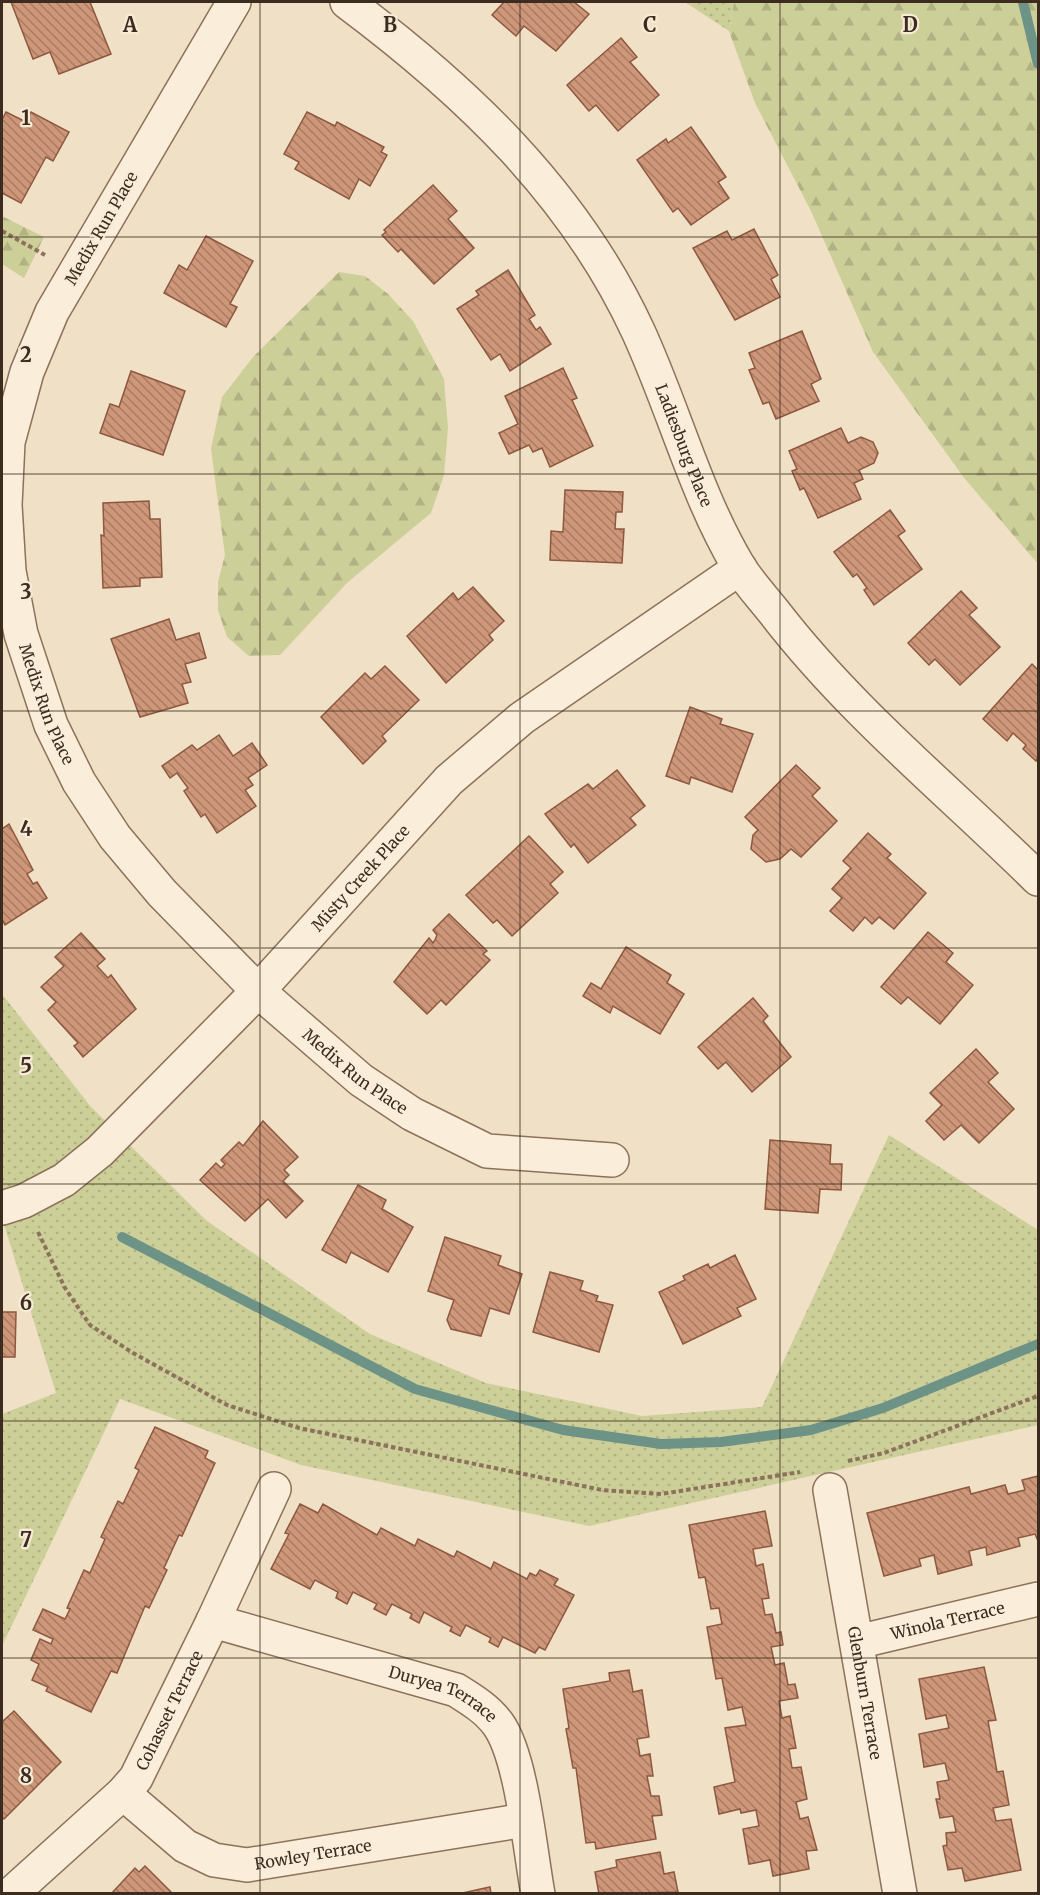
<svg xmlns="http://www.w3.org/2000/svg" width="1040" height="1895" font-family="Merriweather,serif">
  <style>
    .grass { fill: url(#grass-dots) }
    .forest { fill: url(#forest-firs) }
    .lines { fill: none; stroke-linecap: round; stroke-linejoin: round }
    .stream { stroke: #6d9286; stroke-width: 10 }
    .building { fill: url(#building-back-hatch); stroke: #8c583f; stroke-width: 1.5 }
    .street-casing { stroke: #8c715b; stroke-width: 36 }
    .path { stroke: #8c715b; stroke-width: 4; stroke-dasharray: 4.5 3; stroke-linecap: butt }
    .street { stroke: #faeeda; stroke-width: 33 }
    .grid { fill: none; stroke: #3c2b1f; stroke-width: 1.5; stroke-opacity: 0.55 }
    .labels { text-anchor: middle; stroke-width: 4.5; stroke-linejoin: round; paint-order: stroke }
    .street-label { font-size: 16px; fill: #3c2b1f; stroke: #f7ebd6 }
    .grid-label { font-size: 20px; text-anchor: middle; font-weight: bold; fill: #3c2b1f; stroke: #f7ebd6; stroke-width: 4.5; stroke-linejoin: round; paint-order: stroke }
  </style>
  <defs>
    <pattern id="grass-dots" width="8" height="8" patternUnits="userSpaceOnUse" patternTransform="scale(1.5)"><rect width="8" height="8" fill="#cdcf99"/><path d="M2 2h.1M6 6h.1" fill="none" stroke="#b1b283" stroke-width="1.8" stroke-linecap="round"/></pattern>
    <pattern id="forest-firs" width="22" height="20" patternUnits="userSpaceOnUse" patternTransform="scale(1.5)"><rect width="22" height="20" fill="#cdcf99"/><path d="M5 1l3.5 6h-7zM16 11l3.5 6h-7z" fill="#b1b283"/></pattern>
    <pattern id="building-back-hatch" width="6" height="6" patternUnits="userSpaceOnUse" patternTransform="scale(1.5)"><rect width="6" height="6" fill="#cf977a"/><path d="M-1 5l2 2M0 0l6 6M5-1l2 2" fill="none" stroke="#a97b63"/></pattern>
  </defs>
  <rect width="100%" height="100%" fill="#f0e0c6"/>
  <g class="grass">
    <path d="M685 2H734L729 31Z"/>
    <path d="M2 994 91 1107 207 1221 370 1334 486 1383 642 1416 762 1407 889 1135 1038 1230V1425L589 1526 301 1465 120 1399 2 1646V1414L56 1393 2 1218Z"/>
  </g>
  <g class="forest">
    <path d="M734 2H1038V564L965 479 873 352 811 211 755 103 729 31Z"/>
    <path d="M2 216 44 237 24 278 2 264Z"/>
    <path d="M339 272 365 276 388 294 413 321 444 379 448 428 444 475 431 513 348 582 280 655 249 656 227 637 218 610V582L225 555 211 449 222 397 253 357Z"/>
  </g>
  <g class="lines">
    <g class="stream">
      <path d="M1023 2 1038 64"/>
      <path d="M122 1237 415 1389 563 1430 661 1444 721 1442 811 1430 883 1408 1038 1344"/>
    </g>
  </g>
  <g class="building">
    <path d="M11 2H90L111 54 59 74 50 52 33 59Z"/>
    <path d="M504 2H574L589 14 556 51 524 26 516 36 492 15Z"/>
    <path d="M621 38 637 57 630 62 659 95 618 131 596 105 589 111 567 85Z"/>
    <path d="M6 112 26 122 31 112 69 132 53 161 46 157 21 203 2 193V120Z"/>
    <path d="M307 112 335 126 337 122 384 147 381 152 387 155 370 186 359 179 349 199 295 169 299 162 284 154Z"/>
    <path d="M691 127 726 177 718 182 729 198 691 225 678 208 673 212 637 160 666 139 668 143Z"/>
    <path d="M433 185 457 211 448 219 474 248 434 284 401 249 398 252 382 235 386 232 384 230Z"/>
    <path d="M754 229 778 275 771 279 780 297 735 320 693 248 727 231 732 240Z"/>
    <path d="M206 236 253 261 230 304 237 307 226 327 164 293 179 265 187 270Z"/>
    <path d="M508 270 535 315 529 319 536 330 540 327 551 344 510 371 500 354 491 360 457 309 479 295 476 291Z"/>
    <path d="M802 331 821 379 811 384 819 401 776 419 769 402 763 404 749 370 755 368 749 353Z"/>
    <path d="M563 368 577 398 572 400 593 446 550 467 542 448 533 452 529 445 509 454 499 433 518 424 505 396Z"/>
    <path d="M131 371 185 391 163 455 100 433 110 404 119 407Z"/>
    <path d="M841 428 848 443 861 437 873 442 878 453 874 463 859 470 863 479 854 483 861 499 818 518 804 488 800 490 792 471 797 469 789 451Z"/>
    <path d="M565 490 623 492 622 512H616L615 529H624L622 563 550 560 551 531 563 532Z"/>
    <path d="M149 501 150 519H160L162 577 140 578V586L103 588 101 535 104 536 103 503Z"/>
    <path d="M890 510 905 531 898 536 922 569 874 605 864 590 867 588 857 574 853 577 834 552Z"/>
    <path d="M473 587 504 621 489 635 493 640 446 683 407 636 453 593 458 600Z"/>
    <path d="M961 591 977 608 969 615 1000 647 960 685 935 659 929 665 908 643Z"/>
    <path d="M169 619 176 640 199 633 206 658 185 664 191 682 182 684 188 703 140 717 111 639Z"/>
    <path d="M1032 664 1038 670V757L1036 761 1023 749 1026 745 1013 733 1007 741 983 719Z"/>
    <path d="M385 666 419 700 382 736 386 741 363 764 321 717 365 673 371 679Z"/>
    <path d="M690 707 722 719 720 724 753 734 732 792 691 777 689 784 666 776Z"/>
    <path d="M219 735 233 756 252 743 267 765 248 778 253 785 245 790 256 806 217 833 205 814 201 817 184 791 188 788 177 773 170 778 162 766 192 745 197 750Z"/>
    <path d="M796 765 820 788 812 796 837 821 801 857 791 849 780 859 766 862 751 849 753 835 758 830 745 817Z"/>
    <path d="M617 770 645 806 630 818 636 825 588 863 574 844 571 847 545 814 588 784 593 789Z"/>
    <path d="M9 824 33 870 27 874 33 884 37 882 47 898 5 925 2 919V829Z"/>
    <path d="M868 833 891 854 887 858 926 893 894 929 879 917 872 924 865 917 853 931 830 911 842 898 832 889 851 868 843 861Z"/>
    <path d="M529 836 563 872 550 884 558 893 512 936 497 920 493 923 466 895Z"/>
    <path d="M449 914 487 951 483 954 490 960 446 1005 441 1000 427 1014 394 982 429 938 433 943 435 940 437 935 433 930Z"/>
    <path d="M928 932 953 953 946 962 973 985 940 1024 908 997 901 1004 881 987Z"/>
    <path d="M81 933 105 959 97 966 108 978 111 975 136 1009 83 1057 74 1046 78 1043 48 1010 56 1002 41 987 64 966 55 957Z"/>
    <path d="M626 947 671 975 667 983 684 994 660 1034 613 1006 610 1013 583 996 591 983 601 989Z"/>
    <path d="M753 998 768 1016 763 1021 791 1057 752 1092 726 1062 718 1069 698 1047Z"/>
    <path d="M976 1049 998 1073 988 1082 1014 1109 979 1143 961 1125 944 1140 926 1121 942 1105 930 1093Z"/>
    <path d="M263 1121 298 1157 284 1170 289 1175 283 1181 303 1201 286 1218 268 1199 245 1221 200 1180 216 1163 221 1168 225 1164 221 1160 239 1142 243 1146Z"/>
    <path d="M770 1140 831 1145 830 1164H842L841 1190 820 1189 818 1213 765 1209Z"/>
    <path d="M358 1185 386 1200 382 1209 413 1227 388 1272 351 1252 346 1263 322 1250Z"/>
    <path d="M445 1237 501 1256 498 1265 522 1274 509 1314 490 1308 481 1336 451 1329 447 1320 454 1300 428 1291Z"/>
    <path d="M735 1255 756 1299 737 1308 741 1316 683 1344 659 1292 685 1280 683 1276 708 1264 710 1268Z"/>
    <path d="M550 1272 583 1281 580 1290 598 1296 596 1301 613 1305 599 1352 533 1332Z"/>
    <path d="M2 1312H16L15 1357H2Z"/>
    <path d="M155 1427 208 1451 205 1458 215 1463 182 1536 179 1535 164 1568 167 1570 149 1608 145 1606 117 1673 111 1671 91 1712 46 1691 48 1687 32 1680 39 1664 31 1660 40 1639 51 1644 53 1639 33 1630 43 1609 65 1619 70 1609 67 1608 84 1570 90 1573 105 1539 101 1537 118 1501 123 1504 139 1470 135 1468Z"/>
    <path d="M1038 1476V1541L1035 1534 1018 1538 1020 1546 987 1555 986 1547 969 1551 972 1565 938 1574 934 1555 919 1559 921 1566 884 1576 867 1513 969 1487 971 1494 1005 1485 1008 1494 1025 1490 1022 1480Z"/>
    <path d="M300 1504 318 1513 323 1504 377 1535 381 1528 415 1546 418 1539 454 1557 457 1551 491 1569 494 1562 527 1579 530 1573 536 1576 540 1570 558 1579 554 1585 574 1595 545 1650 539 1647 535 1653 503 1637 498 1647 489 1642 491 1638 466 1625 460 1636 450 1631 452 1627 424 1612 419 1623 410 1618 412 1614 392 1604 386 1615 374 1609 377 1604 353 1592 347 1604 336 1598 338 1592 315 1580 310 1589 271 1569 289 1534 285 1533Z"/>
    <path d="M765 1511 772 1546 753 1549 756 1566 763 1564 769 1598 762 1599 765 1615 772 1614 776 1633 781 1632 783 1645 771 1647 775 1665 784 1663 788 1685 795 1684 798 1698 779 1701 782 1718 790 1716 796 1748 789 1749 792 1768 801 1767 807 1799 796 1802 800 1819 808 1817 817 1850 806 1851 809 1869 773 1876 770 1860 749 1864 743 1829 759 1826 756 1810 741 1813 740 1809 719 1814 714 1787 735 1782 725 1728 746 1725 742 1707 728 1710 722 1678 716 1679 707 1627 722 1624 719 1608 711 1609 705 1577 699 1578 689 1525Z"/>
    <path d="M984 1667 996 1720 988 1721 997 1772 1003 1771 1009 1805 993 1808 996 1821 1011 1819 1021 1870 965 1881 962 1868 948 1870 943 1846 947 1845 946 1833 956 1832 953 1816 940 1818 936 1799H940L937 1782 949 1780 945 1763 924 1767 919 1734 949 1728 946 1715 926 1719 919 1679Z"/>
    <path d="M629 1670 633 1692 642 1690 649 1737 637 1739 640 1756 650 1754 653 1776H647L651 1796H659L662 1815 652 1816 656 1839 596 1849 595 1842 586 1843 576 1768H573L566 1729 569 1728 563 1689 610 1681 609 1673Z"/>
    <path d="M14 1711 61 1762 4 1819 2 1817V1719L3 1721Z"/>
    <path d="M660 1852 664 1874 674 1872 678 1892 599 1894 595 1872 617 1867 616 1860Z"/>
    <path d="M145 1866 173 1894H111L135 1868 139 1872Z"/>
    <path d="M490 1887 491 1894H458Z"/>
  </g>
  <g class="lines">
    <defs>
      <g id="street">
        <path id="s1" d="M234 2 52 312 27 372 8 442 5 505 9 571 21 634 51 725 79 782 115 837 162 893 258 991 361 1080 412 1114 487 1151 612 1160"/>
        <path id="s2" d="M347 2C466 91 574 193 638 331 674 409 695 493 739 567 749 583 762 597 774 612 851 712 949 791 1038 879"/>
        <path id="s3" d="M2 1208 24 1201 64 1180 100 1151 258 991 449 780 522 718 740 568"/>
        <path id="s4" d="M830 1490 900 1894"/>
        <path id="s5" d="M213 1621 456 1690C472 1700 487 1709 498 1724 522 1757 530 1851 538 1894"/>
        <path id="s6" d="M857 1642 1038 1599"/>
        <path id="s7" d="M123 1793 185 1846 214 1860 247 1865 525 1820"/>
        <path id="s8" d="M11 1894 123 1793 136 1778 213 1621 274 1489"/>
      </g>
    </defs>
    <use href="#street" class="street-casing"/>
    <g class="path">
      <path d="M2 231 45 255"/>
      <path d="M38 1232 65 1288 90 1325 133 1353 227 1405 299 1428 602 1490 661 1494 800 1472"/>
      <path d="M848 1461 884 1453 1038 1396"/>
    </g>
    <use href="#street" class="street"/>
  </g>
  <path class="grid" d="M260 2V1894M520 2V1894M780 2V1894M2 237H1038M2 474H1038M2 711H1038M2 948H1038M2 1184H1038M2 1421H1038M2 1658H1038"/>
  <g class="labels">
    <g class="street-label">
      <text transform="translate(101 228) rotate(-60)" y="6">Medix Run Place</text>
      <text dy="6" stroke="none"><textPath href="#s2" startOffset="567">Ladiesburg Place</textPath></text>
      <text dy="6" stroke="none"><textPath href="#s1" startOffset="765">Medix Run Place</textPath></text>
      <text dy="6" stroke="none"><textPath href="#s3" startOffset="492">Misty Creek Place</textPath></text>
      <text dy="6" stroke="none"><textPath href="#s1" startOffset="1252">Medix Run Place</textPath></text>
      <text dy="6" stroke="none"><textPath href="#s6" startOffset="93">Winola Terrace</textPath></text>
      <text dy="6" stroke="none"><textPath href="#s4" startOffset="206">Glenburn Terrace</textPath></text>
      <text dy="6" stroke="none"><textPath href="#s5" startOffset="242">Duryea Terrace</textPath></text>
      <text dy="6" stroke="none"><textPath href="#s8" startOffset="246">Cohasset Terrace</textPath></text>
      <text dy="6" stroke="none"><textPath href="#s7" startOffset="214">Rowley Terrace</textPath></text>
    </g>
  </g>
  <g class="grid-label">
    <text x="130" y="32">A</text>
    <text x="390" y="32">B</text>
    <text x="650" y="32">C</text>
    <text x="910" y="32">D</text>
    <text x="26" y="125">1</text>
    <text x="26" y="362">2</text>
    <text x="26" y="599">3</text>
    <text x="26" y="836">4</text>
    <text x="26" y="1073">5</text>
    <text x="26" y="1310">6</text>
    <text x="26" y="1547">7</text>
    <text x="26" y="1783">8</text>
  </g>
  <rect width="1040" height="1895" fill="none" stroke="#3c2b1f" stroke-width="6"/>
</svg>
